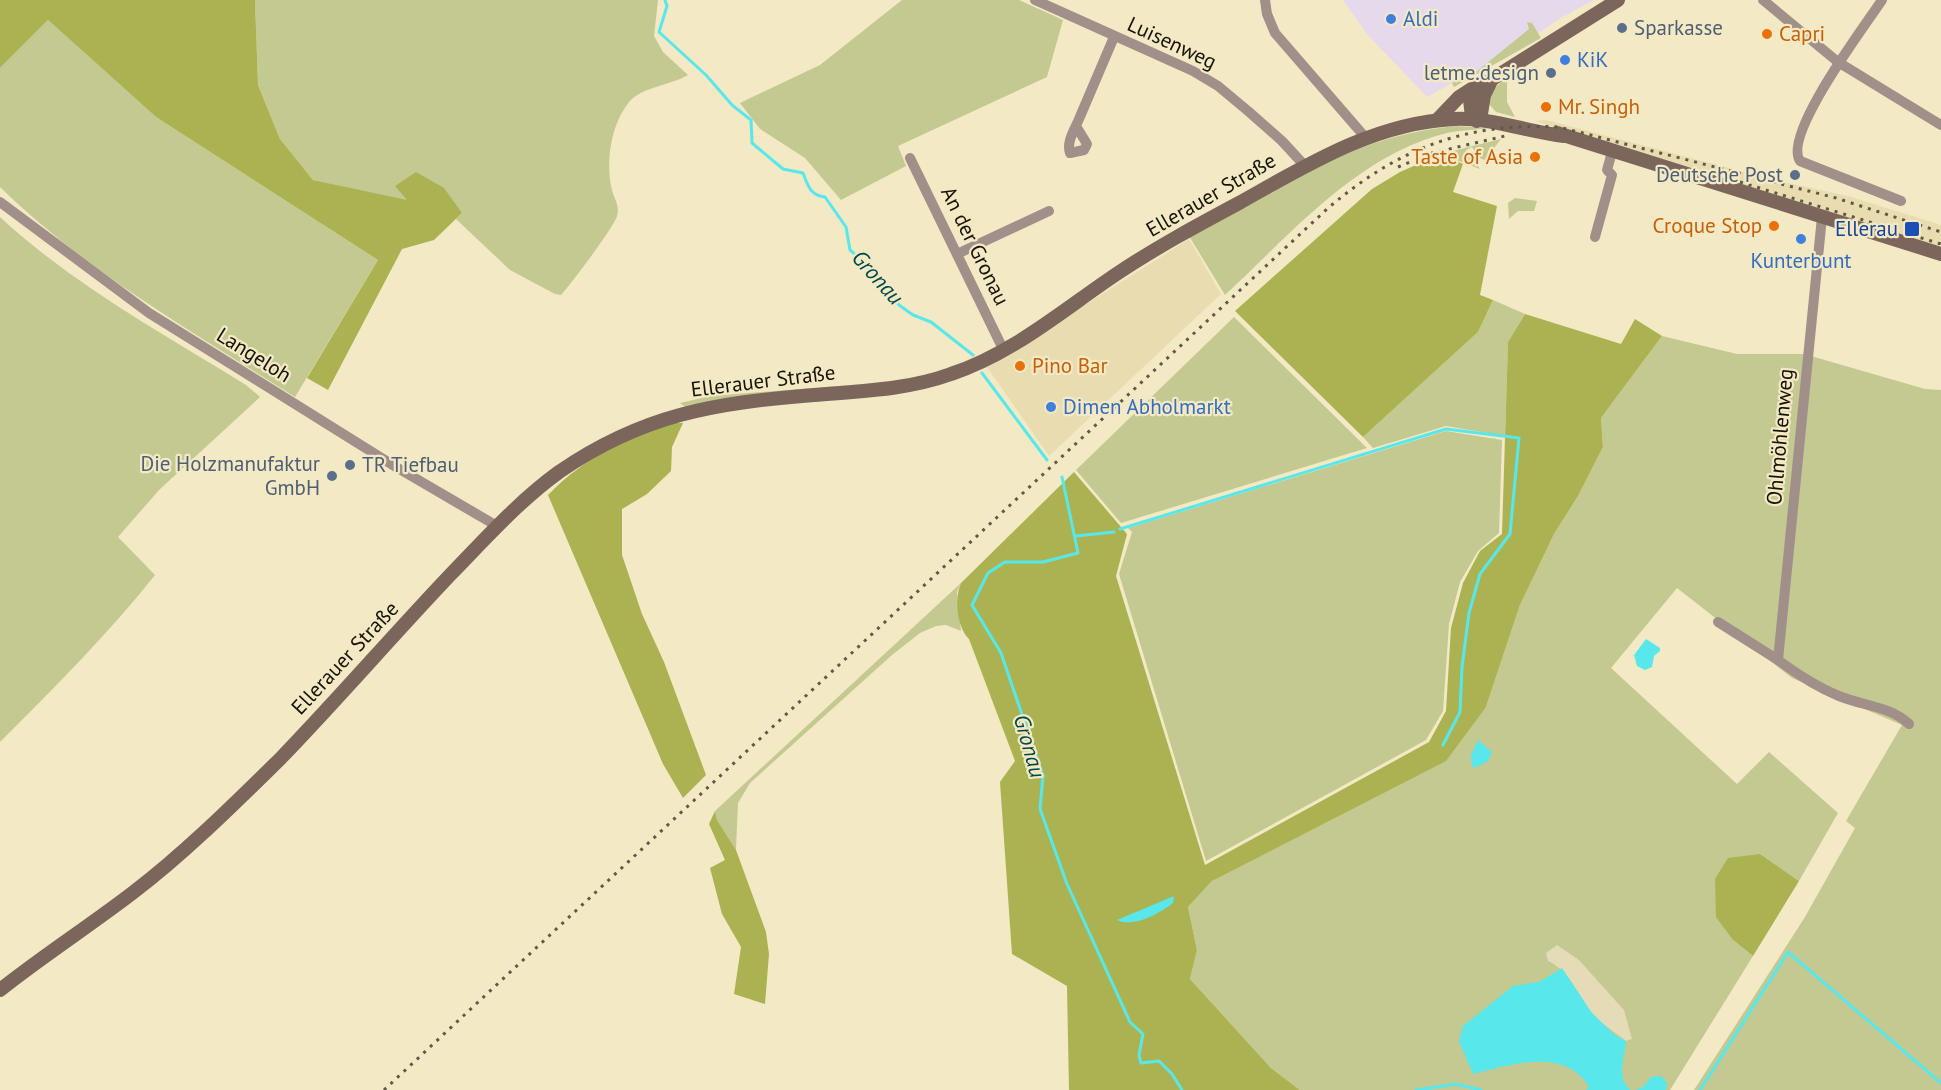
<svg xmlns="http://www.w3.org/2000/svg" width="1941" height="1090" font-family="'PT Sans',sans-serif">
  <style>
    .commercial { fill: #e7d9ec }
    .built { fill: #e8dcb0 }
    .green { fill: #c3c990 }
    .forest { fill: #abb251 }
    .sand { fill: #e5dbb6 }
    .water { fill: #58e8ec }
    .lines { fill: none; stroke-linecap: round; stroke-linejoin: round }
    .stream { stroke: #58e8ec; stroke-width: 3 }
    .street { stroke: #a09089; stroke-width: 10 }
    .secondary { stroke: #7c655b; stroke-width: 14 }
    .rail { stroke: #5f5a45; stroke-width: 3; stroke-dasharray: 3 6; stroke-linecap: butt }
    .shop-dot { fill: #3f7fe0; stroke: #f3e9c5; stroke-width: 2 }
    .service-dot { fill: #5c6f8a; stroke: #f3e9c5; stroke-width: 2 }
    .food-dot { fill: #e8710a; stroke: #f3e9c5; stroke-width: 2 }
    .transit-dot { fill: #1a4fb4; stroke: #f3e9c5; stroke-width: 2 }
    .labels { text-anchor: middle; stroke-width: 4.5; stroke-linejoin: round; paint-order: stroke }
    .shop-label { font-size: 21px; fill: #366cbe; stroke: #f3e9c5; text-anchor: start }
    .service-label { font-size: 21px; fill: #4e5e75; stroke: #f3e9c5; text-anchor: end }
    .food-label { font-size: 21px; fill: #c56008; stroke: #f3e9c5; text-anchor: start }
    .street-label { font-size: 21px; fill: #161306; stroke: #f3e9c5 }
    .transit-label { font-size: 21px; fill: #164399; stroke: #f3e9c5; text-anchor: end }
    .water-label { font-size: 22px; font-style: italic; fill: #004647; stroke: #f3e9c5 }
  </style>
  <rect width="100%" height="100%" fill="#f3e9c5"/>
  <path class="commercial" d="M1343 0H1594L1559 19 1473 78 1452 83 1427 97 1367 34Z"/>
  <g class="built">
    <path d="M1546 120 1775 180 1848 196 1941 225V248L1534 121Z"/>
    <path d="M1189 239 1221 294 1049 456 987 367Z"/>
  </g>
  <g class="green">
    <path d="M255 0H658L654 36 663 52 688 75C671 85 642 87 629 102 611 124 605 162 612 190 614 199 620 205 617 216 614 227 571 284 561 295L555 294 510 270 456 219 462 213 313 180 280 139 258 85Z"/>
    <path d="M902 0H1019L1063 20 1047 77 898 146 906 166 841 200 805 158 760 129 740 103 820 65Z"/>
    <path d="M48 20 156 117 378 260 295 397C193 332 87 272 0 187V68Z"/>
    <path d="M1527 22 1532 23 1541 38 1454 87 1452 83 1466 71 1471 76 1529 29Z"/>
    <path d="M1503 80 1507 81V102L1515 117 1496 112 1489 104 1491 92Z"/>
    <path d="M1456 126 1488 128C1474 130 1460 130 1447 133 1357 155 1290 235 1225 295L1189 236C1276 188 1355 135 1456 126Z"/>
    <path d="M1501 139 1485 160 1479 158 1472 147 1466 150 1480 169 1441 154Z"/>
    <path d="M1515 198 1537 201 1534 211H1518L1509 219 1508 203Z"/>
    <path d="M0 217C72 284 162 333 246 385L260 397 159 490 118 537 155 575C108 634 54 688 0 742Z"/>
    <path d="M1493 300 1525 314 1508 342 1505 436 1446 426 1373 448 1363 437 1478 332Z"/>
    <path d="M1234 317 1367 448 1121 523 1076 470Z"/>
    <path d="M1662 336 1737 354H1804L1925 389 1941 390V1090H1694L1805 917 1855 828 1846 821 1902 725 1792 678 1677 588 1611 668 1737 784 1769 752 1838 813 1799 881 1760 854 1733 940 1753 956 1670 1090H1300L1271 1068 1190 979 1197 950 1188 907 1212 881 1486 707 1520 605 1554 534 1578 496 1603 447 1601 418Z"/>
    <path d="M863 384 717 400 685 407 680 403 711 396Z"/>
    <path d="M1446 431 1502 440 1499 533 1478 551 1460 582 1449 624 1443 711 1426 740 1206 861 1119 574 1132 532 1128 528Z"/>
    <path d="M961 583 957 592 961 631 946 625 936 626 920 633 892 655 750 783 738 803 736 850 717 820 715 811Z"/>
  </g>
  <g class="forest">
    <path d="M0 0H255L258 85 280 139 313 180 407 200 395 186 416 172 444 188 462 213 434 240 402 249 328 390 307 378 378 260 156 117 48 20 0 68Z"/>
    <path d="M1441 154 1463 164 1453 192 1497 206 1480 295 1493 300 1478 332 1363 437 1235 311 1372 189 1400 172Z"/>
    <path d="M1525 314 1621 344 1635 319 1662 336 1601 418 1603 447 1578 496 1554 534 1520 605 1486 707 1446 761 1212 881 1188 907 1197 950 1190 979 1271 1068 1300 1090H1069L1067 986 1012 954 1000 782 1015 761 969 639C957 627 954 599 961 583L1074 472 1127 534 1116 576 1205 865 1429 742 1446 711 1451 628 1463 583 1480 551 1502 534 1508 342Z"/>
    <path d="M669 423H683L672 447 671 471 647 494 622 509V555L642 614 664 662 706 775 683 798 663 764 548 495C585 457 621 442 669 423Z"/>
    <path d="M715 811 717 820 736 850 766 932 769 954 765 1004 734 994 741 947 722 914 710 868 725 860 709 824Z"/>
    <path d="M1760 854 1799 881 1753 956 1733 940 1716 917 1715 879 1728 858Z"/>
  </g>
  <path class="sand" d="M1557 945 1579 960 1624 1010 1632 1039 1626 1041C1615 1032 1603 1026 1593 1014 1576 995 1573 973 1548 961L1546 953Z"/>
  <g class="water">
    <path d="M1646 639 1660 648V651L1654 656 1652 667 1645 670 1637 666 1634 655Z"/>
    <path d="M1478 740 1492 752 1488 761 1475 768 1472 766 1471 755Z"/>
    <path d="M1174 896 1173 903C1160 913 1134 928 1117 920Z"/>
    <path d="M1562 968 1592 1013 1615 1035 1626 1041C1625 1057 1615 1079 1631 1090H1586L1589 1087C1565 1046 1510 1065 1473 1074L1459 1041 1463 1026 1513 986 1539 982Z"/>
    <path d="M1661 1076 1667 1083 1666 1090H1635L1643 1087 1651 1077Z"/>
  </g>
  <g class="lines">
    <g class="stream">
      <path d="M665 0 667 6 659 32 706 75 732 105 751 120 752 143 783 169 803 173C808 186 810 195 825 197L846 227 850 250 866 264 899 305 913 315 931 322 973 355"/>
      <path d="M982 373 1047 460"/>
      <path d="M1062 477 1078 553 1043 562H1005L988 573 972 605 1001 653 1043 776 1040 809 1067 884 1130 1022 1143 1034 1139 1055 1141 1063 1159 1061 1172 1074 1182 1090"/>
      <path d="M1120 529 1446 429 1519 438 1510 534 1480 574 1469 613 1462 667 1460 712 1443 745"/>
      <path d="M1076 536 1114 532"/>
      <path d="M1416 1090 1456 1084 1481 1090"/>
      <path d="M1700 1090 1788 952 1941 1083"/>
    </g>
    <g class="street">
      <path d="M1035 0 1193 71 1218 86 1248 111 1282 141 1305 166"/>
      <path d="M1265 0 1267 14 1275 33 1365 137"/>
      <path d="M1763 0 1838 62 1941 125"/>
      <path d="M1882 0C1865 26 1782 135 1800 161L1901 201"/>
      <path d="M1076 126 1087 144 1084 150 1070 153C1066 142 1075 129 1079 119L1114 37"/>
      <path d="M910 158 1004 351"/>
      <path d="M0 202 149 313 396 467 497 526"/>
      <path d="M1822 217 1778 660C1797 674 1817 687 1839 696 1863 706 1890 706 1909 724"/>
      <path d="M1595 237 1612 175 1607 170 1612 152"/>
      <path d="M957 254 1049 211"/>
      <path d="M1718 622 1778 660"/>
    </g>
    <g class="secondary">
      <path d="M1481 114 1484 95 1491 81"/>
      <path d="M1437 120 1459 97 1479 84"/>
      <path d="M1477 121 1472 117 1470 100 1478 88 1618 0"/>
      <path d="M1557 133 1941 254"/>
      <path d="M0 990C44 955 91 925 135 891 185 853 235 803 280 759 338 699 393 635 451 574 485 539 519 501 559 472 643 414 715 403 814 395 860 391 907 390 951 374 1014 353 1064 309 1118 273 1157 247 1198 225 1239 203 1307 165 1374 123 1454 119 1489 117 1528 132 1564 136"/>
    </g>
    <g class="rail">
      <path d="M1398 167 1432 153 1505 136"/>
      <path d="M1740 182 1941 244"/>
      <path d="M384 1090 1327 209C1397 149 1465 122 1559 127L1836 198 1941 232"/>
    </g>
  </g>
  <g class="shop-dot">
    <circle cx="1391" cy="19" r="6"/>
    <circle cx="1565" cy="60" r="6"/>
    <circle cx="1801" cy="239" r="6"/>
    <circle cx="1051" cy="407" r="6"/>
  </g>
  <g class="service-dot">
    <circle cx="1622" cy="28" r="6"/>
    <circle cx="1551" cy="73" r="6"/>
    <circle cx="1795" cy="175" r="6"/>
    <circle cx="350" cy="465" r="6"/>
    <circle cx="332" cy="476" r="6"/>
  </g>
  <g class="food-dot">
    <circle cx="1767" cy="34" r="6"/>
    <circle cx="1546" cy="107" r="6"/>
    <circle cx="1535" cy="157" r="6"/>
    <circle cx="1774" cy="226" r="6"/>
    <circle cx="1020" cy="366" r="6"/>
  </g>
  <rect class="transit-dot" x="1904" y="221" width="16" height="16" rx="3"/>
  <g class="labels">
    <g class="shop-label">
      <text x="1403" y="26">Aldi</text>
      <text x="1577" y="67">KiK</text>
      <text x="1801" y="268" text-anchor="middle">Kunterbunt</text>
      <text x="1063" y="414">Dimen Abholmarkt</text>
    </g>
    <g class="service-label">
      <text x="1634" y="35" text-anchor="start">Sparkasse</text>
      <text x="1539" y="80">letme.design</text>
      <text x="1783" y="182">Deutsche Post</text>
      <text x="320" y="471">Die Holzmanufaktur<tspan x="320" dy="24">GmbH</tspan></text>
      <text x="362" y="472" text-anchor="start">TR Tiefbau</text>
    </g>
    <g class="food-label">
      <text x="1779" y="41">Capri</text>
      <text x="1558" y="114">Mr. Singh</text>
      <text x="1523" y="164" text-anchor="end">Taste of Asia</text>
      <text x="1762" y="233" text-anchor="end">Croque Stop</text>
      <text x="1032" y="373">Pino Bar</text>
    </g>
    <g class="street-label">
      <text transform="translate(1172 43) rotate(25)" y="7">Luisenweg</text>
      <text transform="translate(1211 195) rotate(-30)" y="7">Ellerauer Straße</text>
      <text transform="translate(975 246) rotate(64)" y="7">An der Gronau</text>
      <text transform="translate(254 355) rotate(32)" y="7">Langeloh</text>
      <text transform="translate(763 381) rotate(-7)" y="7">Ellerauer Straße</text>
      <text transform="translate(1780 437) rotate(-85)" y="7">Ohlmöhlenweg</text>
      <text transform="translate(345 658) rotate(-47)" y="7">Ellerauer Straße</text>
    </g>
    <g class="transit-label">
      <text x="1898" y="236">Ellerau</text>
    </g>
    <g class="water-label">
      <text transform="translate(878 277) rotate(48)" y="8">Gronau</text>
      <text transform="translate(1030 746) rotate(74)" y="8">Gronau</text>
    </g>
  </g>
</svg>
